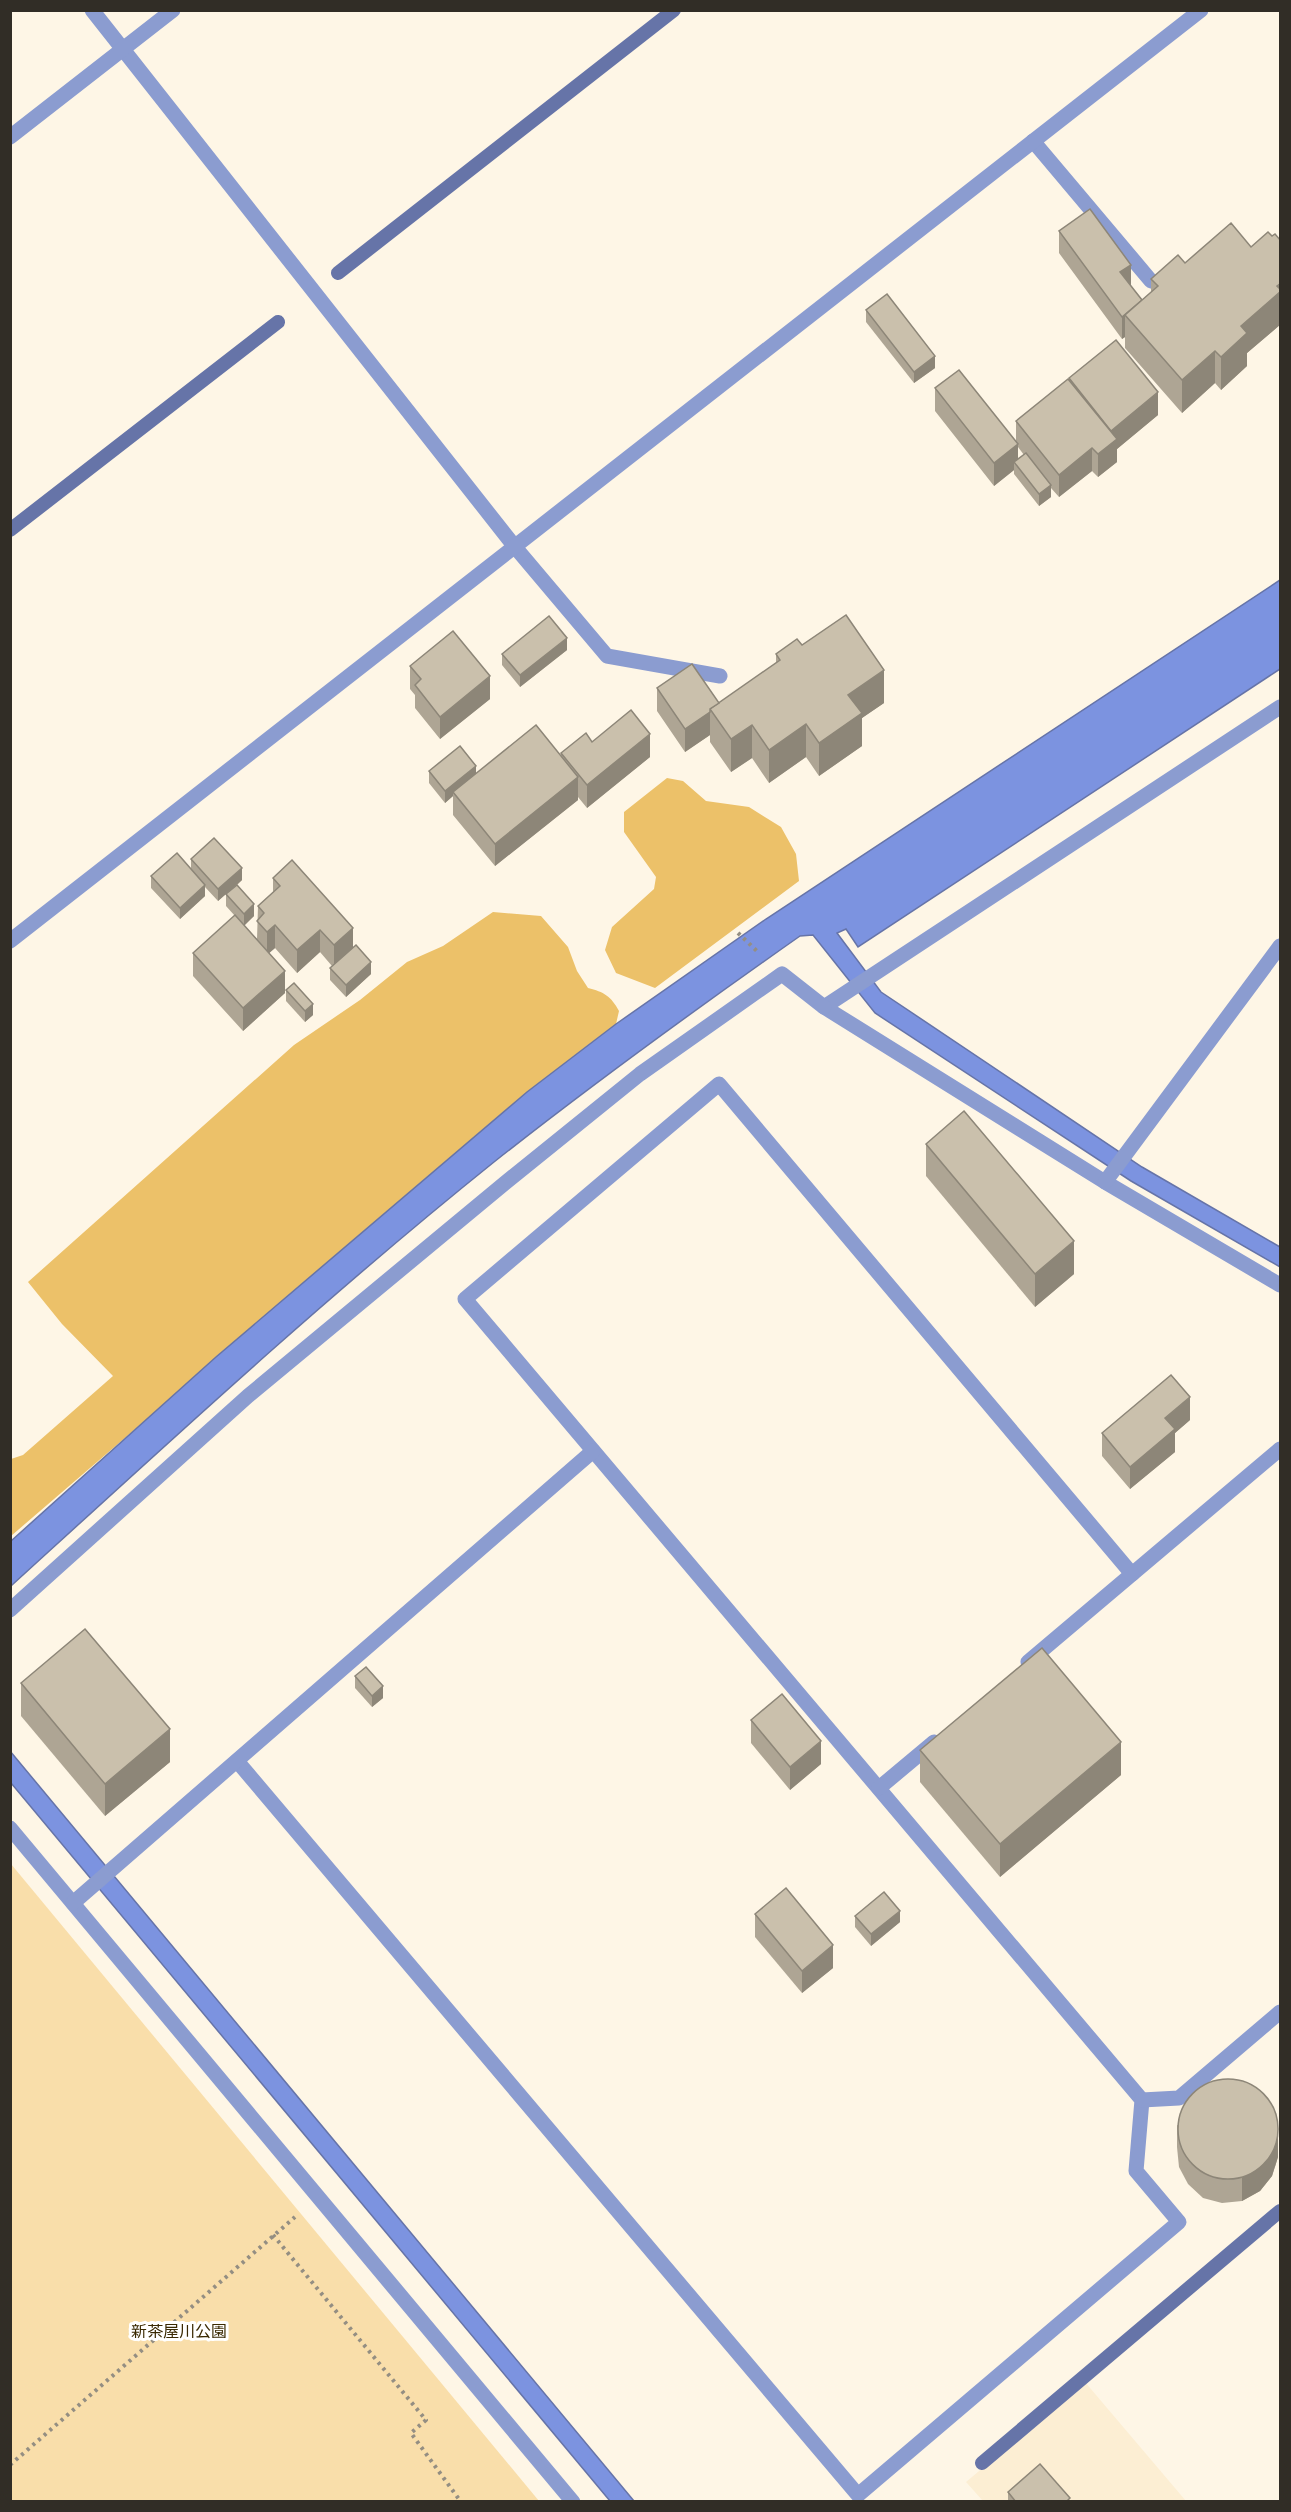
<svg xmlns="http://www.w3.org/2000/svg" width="1291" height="2512" font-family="Barlow,'Noto Sans JP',sans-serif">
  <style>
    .built { fill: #fceed3 }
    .green { fill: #f9deaa }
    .forest { fill: #ecc169 }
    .water { fill: #7c93e0; stroke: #6674a8; stroke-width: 1.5 }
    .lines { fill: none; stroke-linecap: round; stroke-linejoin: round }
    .stream { stroke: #6674a8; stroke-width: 14 }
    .path { stroke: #948e82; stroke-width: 4; stroke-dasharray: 3 4.5; stroke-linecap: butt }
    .minor { stroke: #8b9cd0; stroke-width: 15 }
    .wall { fill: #aea594; fill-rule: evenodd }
    .shaded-wall { fill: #8d8678 }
    .building { fill: #cac0ac; stroke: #8d8678; stroke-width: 1.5 }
    .labels { text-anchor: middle; stroke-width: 6; stroke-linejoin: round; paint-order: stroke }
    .park-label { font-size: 16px; fill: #3a2902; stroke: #fff }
  </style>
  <rect width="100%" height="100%" fill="#fef6e6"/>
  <path class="built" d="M1085 2382 1186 2501H983L966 2482Z"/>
  <path class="green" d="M11 1864 539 2501H11Z"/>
  <g class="forest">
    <path d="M667 778 683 781 706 801 749 807 781 827 796 854 799 881 655 988 616 973 605 950 612 927 654 889 656 877 624 832V812Z"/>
    <path d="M493 912 541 916 568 947 577 971 588 988C604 992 611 996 619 1011L616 1024 527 1092 11 1536V1459L23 1455 113 1376 62 1324 28 1282 294 1045 360 1000 407 962 443 946Z"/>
  </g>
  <g class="water">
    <path d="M1280 580V669L858 947 846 929 837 933 881 992 1142 1167 1280 1247V1267L1131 1181 875 1013 813 935 800 936C696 1009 594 1083 494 1162 327 1296 169 1442 11 1586V1541L216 1357 527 1092 616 1024 766 919Z"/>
    <path d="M10 1751 634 2501H610L11 1783Z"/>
  </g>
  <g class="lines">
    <g class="stream">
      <path d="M338 273 674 10"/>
      <path d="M10 530 278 322"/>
      <path d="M982 2463 1280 2211"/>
    </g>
    <g class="path">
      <path d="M738 933 759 953"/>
      <path d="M273 2235 426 2420 411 2433 461 2502"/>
      <path d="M10 2465 295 2217"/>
    </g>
    <g class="minor">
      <path d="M92 10 515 547 607 656 720 676"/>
      <path d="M10 137 173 10"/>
      <path d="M1033 141 1151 281"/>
      <path d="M1280 707 824 1007 1105 1182 1280 1285"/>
      <path d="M10 941 1201 10"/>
      <path d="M1105 1182 1280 946"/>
      <path d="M10 1610 248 1396 505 1183 640 1074 782 974 824 1007"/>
      <path d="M1028 1662 1280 1449"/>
      <path d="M237 1761 858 2495 1179 2222 1136 2171 1142 2100 465 1299 719 1084 1132 1574"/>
      <path d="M879 1788 934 1742"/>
      <path d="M10 1828 573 2502"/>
      <path d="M73 1903 593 1451"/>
      <path d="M1142 2100 1179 2098 1280 2012"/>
    </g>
  </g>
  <g class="wall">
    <path d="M1059 231 1131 286 1142 300 1151 292V279L1185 263 1251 247 1272 236 1281 241V324L1247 353V366L1221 390 1215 383 1182 413 1125 348V337L1122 339 1059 253Z"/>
    <path d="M866 310 935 368 914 383 866 322Z"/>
    <path d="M1069 378 1158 415 1117 449V462L1098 477 1092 471 1059 497 1051 488V497L1039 506 1014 474V470L994 486 935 411V388L1016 441V421L1069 380ZM1018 447 1024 455 1018 459Z"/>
    <path d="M802 645 884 703 862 718V746L819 776 806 757 769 783 752 758 731 772 710 742V735L685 752 657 711V688L719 703 776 663V654Z"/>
    <path d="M567 650 520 687 502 665V654Z"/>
    <path d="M410 666 490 699 440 739 415 708V695L410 689Z"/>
    <path d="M592 742 650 757 587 808 578 797V800L495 866 453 815V796L445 803 429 783V771L476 774 561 756V753Z"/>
    <path d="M191 859 242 880 237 885 254 916 244 925 257 939 258 906 273 892V878L353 948 371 974 346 997 330 980V968L332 966 320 952 297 973 275 948 269 953 285 993 243 1031 193 976V953L235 916 226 906V894L218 901 205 887V896L180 919 151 888V876L191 868Z"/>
    <path d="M286 990 313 1015 305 1022 286 1001Z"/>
    <path d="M926 1144 1074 1274 1035 1307 926 1176Z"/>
    <path d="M1190 1420 1175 1433V1452L1130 1489 1102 1456V1433Z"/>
    <path d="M355 1676 383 1698 372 1707 355 1688Z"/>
    <path d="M21 1683 170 1762 105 1816 21 1716Z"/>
    <path d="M751 1720 821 1764 790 1790 751 1743Z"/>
    <path d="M920 1750 1121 1775 1000 1877 920 1782Z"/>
    <path d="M755 1914 833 1968 802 1993 755 1937Z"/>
    <path d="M855 1916 900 1922 871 1946 855 1927Z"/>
    <path d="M1177 2125 1278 2157 1272 2176 1260 2191 1242 2201 1222 2203 1203 2198 1188 2184 1179 2167 1177 2147Z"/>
    <path d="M1008 2492 1070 2502H1008Z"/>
  </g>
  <g class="shaded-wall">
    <path d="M1131 265V287L1120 272Z"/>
    <path d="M1281 283V324L1247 353V366L1221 390V357L1241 326Z"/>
    <path d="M1142 302 1125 315V337L1122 339V317Z"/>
    <path d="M1215 351V383L1182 413V380Z"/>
    <path d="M935 356V368L914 383V372Z"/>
    <path d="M1158 392V415L1117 449V462L1098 477V454L1111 444V431Z"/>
    <path d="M1018 444V467L1014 462V470L994 486V463Z"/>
    <path d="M1092 448V471L1059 497V475Z"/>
    <path d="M1051 485V497L1039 506V494Z"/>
    <path d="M567 638V650L520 687V675Z"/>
    <path d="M884 670V703L862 718V746L819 776V743L848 695Z"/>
    <path d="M490 676V699L440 739V717Z"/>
    <path d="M710 712V735L685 752V729Z"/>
    <path d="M806 724V757L769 783V750Z"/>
    <path d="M752 725V758L731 772V739Z"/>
    <path d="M650 734V757L587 808V785Z"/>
    <path d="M476 766V778L453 792V796L445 803V791Z"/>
    <path d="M578 777V800L495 866V844Z"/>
    <path d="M242 868V880L218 901V889Z"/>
    <path d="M205 885V896L180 919V908Z"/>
    <path d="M254 904V916L244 926V914Z"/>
    <path d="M275 925V948L267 955V932Z"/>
    <path d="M353 928V951L334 968V945Z"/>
    <path d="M320 930V952L297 973V950Z"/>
    <path d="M371 962V974L346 997V985Z"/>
    <path d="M285 971V993L243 1031V1008Z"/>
    <path d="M313 1004V1015L305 1022V1011Z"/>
    <path d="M1074 1241V1274L1035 1307V1274Z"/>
    <path d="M1190 1397V1420L1175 1433V1452L1130 1489V1467L1165 1418Z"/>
    <path d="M383 1686V1698L372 1707V1696Z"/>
    <path d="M170 1729V1762L105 1816V1784Z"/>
    <path d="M821 1741V1764L790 1790V1767Z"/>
    <path d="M1121 1742V1775L1000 1877V1844Z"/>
    <path d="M900 1911V1922L871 1946V1934Z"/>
    <path d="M833 1945V1968L802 1993V1971Z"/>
    <path d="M1278 2134V2157L1272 2176 1260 2191 1242 2201V2178Z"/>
  </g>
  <g class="building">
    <path d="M1090 209 1131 265 1120 272 1142 300 1122 317 1059 231Z"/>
    <path d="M1231 223 1251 247 1268 232 1272 236 1275 234 1281 241V283L1277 286 1281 290V291L1241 326 1247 333 1221 357 1215 351 1182 380 1125 315 1158 286 1151 279 1178 255 1185 263Z"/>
    <path d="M887 294 935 356 914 372 866 310Z"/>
    <path d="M1116 340 1158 392 1111 431 1069 378Z"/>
    <path d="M959 370 1018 444 994 463 935 388Z"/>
    <path d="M1068 379 1117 439 1098 454 1092 448 1059 475 1016 421Z"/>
    <path d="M1026 453 1051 485 1039 494 1014 462Z"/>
    <path d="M846 615 884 670 848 695 862 713 819 743 806 724 769 750 752 725 731 739 710 709 780 660 776 654 797 639 802 645Z"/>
    <path d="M549 616 567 638 520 675 502 654Z"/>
    <path d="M453 631 490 676 440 717 415 685 421 679 410 666Z"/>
    <path d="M692 664 719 703 710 709V712L685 729 657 688Z"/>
    <path d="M631 710 650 734 587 785 561 753 586 733 592 742Z"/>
    <path d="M536 725 578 777 495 844 453 792Z"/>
    <path d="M460 746 476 766 445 791 429 771Z"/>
    <path d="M214 838 242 868 218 889 191 859Z"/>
    <path d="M177 853 205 885 180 908 151 876Z"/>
    <path d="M292 860 353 928 334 945 320 930 297 950 275 925 267 932 257 921 264 913 258 906 280 886 273 878Z"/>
    <path d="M237 885 254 904 244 914 226 894Z"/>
    <path d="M235 915 285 971 243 1008 193 953Z"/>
    <path d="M356 945 371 962 346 985 330 968Z"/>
    <path d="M294 983 313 1004 305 1011 286 990Z"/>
    <path d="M964 1111 1074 1241 1035 1274 926 1144Z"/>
    <path d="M1171 1375 1190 1397 1165 1418 1175 1429 1130 1467 1102 1433Z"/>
    <path d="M85 1629 170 1729 105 1784 21 1683Z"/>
    <path d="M1042 1648 1121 1742 1000 1844 920 1750Z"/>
    <path d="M366 1667 383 1686 372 1696 355 1676Z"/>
    <path d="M782 1694 821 1741 790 1767 751 1720Z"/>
    <path d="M786 1888 833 1945 802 1971 755 1914Z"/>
    <path d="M884 1892 900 1911 871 1934 855 1916Z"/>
    <circle cx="1228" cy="2129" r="50"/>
    <path d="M1040 2464 1070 2498 1066 2502H1016L1008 2492Z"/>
  </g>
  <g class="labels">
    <g class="park-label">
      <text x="179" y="2337">新茶屋川公園</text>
    </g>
  </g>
  <rect width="1291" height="2512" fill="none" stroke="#312d26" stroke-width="24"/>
</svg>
